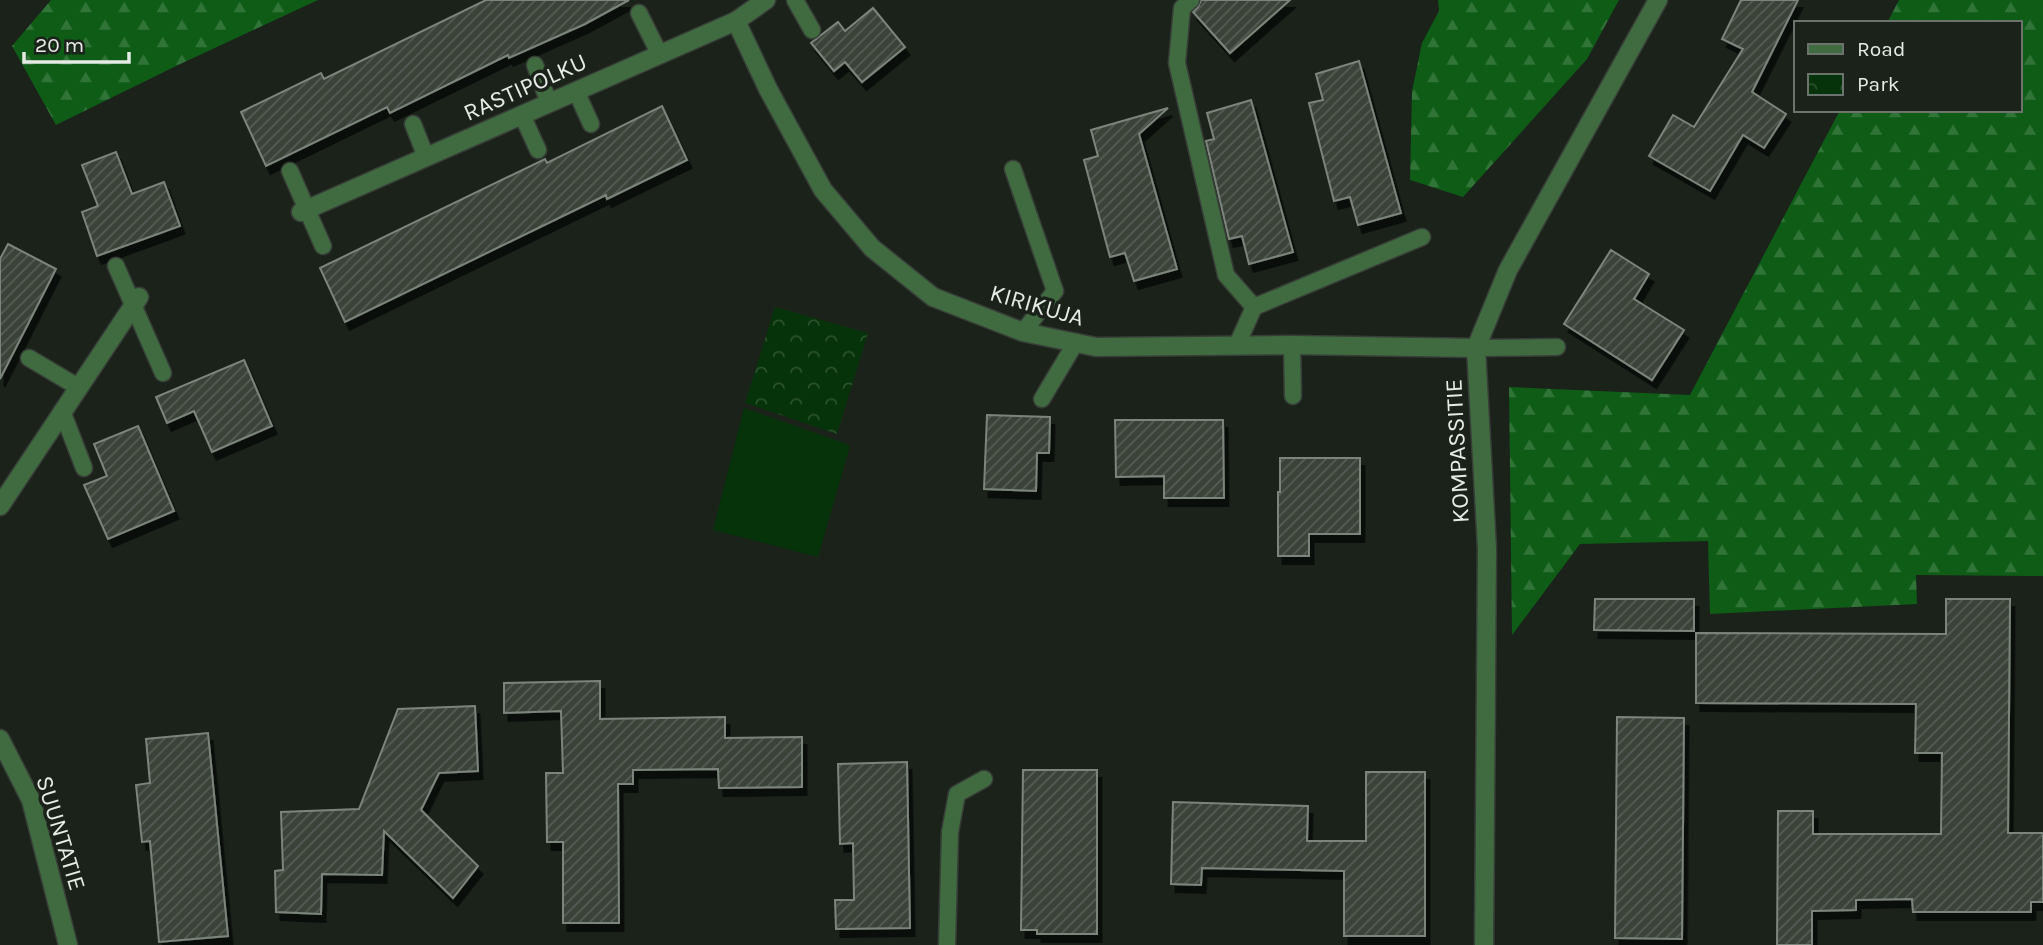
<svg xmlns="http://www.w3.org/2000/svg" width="2043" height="945" font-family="Karla,sans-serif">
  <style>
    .forest { fill: url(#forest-firs) }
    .park { fill: url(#park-crowns) }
    .pitch { fill: #07330a }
    .building { fill: url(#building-hatch); stroke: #7c857b; stroke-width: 2; filter: url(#shadow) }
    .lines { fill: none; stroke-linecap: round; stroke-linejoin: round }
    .lane-casing { stroke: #373e37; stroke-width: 19 }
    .street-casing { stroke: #373e37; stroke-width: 21 }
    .lane { stroke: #406b40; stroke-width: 16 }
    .street { stroke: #406b40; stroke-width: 18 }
    .labels { text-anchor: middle; stroke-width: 7; stroke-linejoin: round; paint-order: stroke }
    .street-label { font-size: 24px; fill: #e6ebe6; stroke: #1a221a }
  </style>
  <defs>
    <pattern id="forest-firs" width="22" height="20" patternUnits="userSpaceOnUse" patternTransform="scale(1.75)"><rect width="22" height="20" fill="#0e5c16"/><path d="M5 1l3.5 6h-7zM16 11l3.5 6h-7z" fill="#317438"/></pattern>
    <pattern id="park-crowns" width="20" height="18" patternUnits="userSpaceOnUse" patternTransform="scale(1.75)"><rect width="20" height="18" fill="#07330a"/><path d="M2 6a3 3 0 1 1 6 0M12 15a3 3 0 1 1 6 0" fill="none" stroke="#2b512e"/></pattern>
    <pattern id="building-hatch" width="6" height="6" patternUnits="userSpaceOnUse" patternTransform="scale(1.75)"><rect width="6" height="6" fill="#3a4239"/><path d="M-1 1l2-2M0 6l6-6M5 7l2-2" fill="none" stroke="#565d56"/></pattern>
    <filter id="shadow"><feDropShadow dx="4.5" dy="8" stdDeviation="0" flood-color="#0009"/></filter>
  </defs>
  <rect width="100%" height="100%" fill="#1a221a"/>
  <g class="forest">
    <path d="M51 0H318L176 66 56 125 12 46Z"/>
    <path d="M1438 0H1619L1587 59 1463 197 1410 180 1412 91 1422 43 1439 11Z"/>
    <path d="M1899 0H2043V576L1916 575 1917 604 1710 614 1708 541 1580 544 1512 635 1509 387 1690 395 1840 110H2020V23H1887Z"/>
  </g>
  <path class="park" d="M775 307 868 333 837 434 745 403Z"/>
  <path class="pitch" d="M744 408 844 443 850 446 818 557 713 530Z"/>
  <g class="building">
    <path d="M486 0H629L585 24 509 58 508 55 390 113 387 107 266 166 241 112 321 73 324 79Z"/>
    <path d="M1201 0H1290L1230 53 1193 12 1198 7Z"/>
    <path d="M1741 0H1798L1752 92 1786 114 1764 148 1743 135 1710 191 1649 156 1673 115 1694 127 1743 49 1722 39Z"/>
    <path d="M873 8 905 47 862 82 845 62 834 71 811 43 838 22 845 31Z"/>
    <path d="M1359 61 1401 213 1358 225 1350 197 1334 201 1309 103 1323 100 1316 74Z"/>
    <path d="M1251 100 1293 252 1249 264 1242 236 1229 239 1206 141 1214 139 1207 113Z"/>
    <path d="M662 106 687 160 607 199 606 195 345 322 320 268 545 159 547 163Z"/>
    <path d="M1168 108 1139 134 1177 269 1134 281 1125 253 1110 257 1084 160 1098 156 1091 130Z"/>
    <path d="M116 152 132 194 164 182 180 226 97 256 82 212 98 206 82 165Z"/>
    <path d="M8 244 56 269 0 379V259Z"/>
    <path d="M1611 250 1649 274 1634 299 1684 330 1652 380 1564 324Z"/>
    <path d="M244 360 272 426 212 452 194 411 167 423 156 397Z"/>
    <path d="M987 415 1050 417 1049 453H1037L1036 491 984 489Z"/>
    <path d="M1115 420H1223L1224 498H1164V476L1116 477Z"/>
    <path d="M138 426 174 511 108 539 84 485 107 476 94 444Z"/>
    <path d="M1280 458H1360V534H1309V556H1278V492H1280Z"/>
    <path d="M1595 599H1694V631L1594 630Z"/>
    <path d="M1946 599H2010L2008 833H2043V902H2031V912H1913L1912 899 1856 900V910L1812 911V945H1777L1778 811H1813V834H1941L1942 753H1915L1916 704 1696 703V633L1946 634Z"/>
    <path d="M600 681V719L725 717V738L802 737V787L719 788 718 769 633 770V784H618L619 923H563V842H547L546 773H563L561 711 504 713V683Z"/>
    <path d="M475 706 478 771 439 773 421 810 478 866 453 898 384 831 382 875 322 874 321 914 276 912 275 871 283 870 281 812 359 809 398 709Z"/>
    <path d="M1617 717 1684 718 1682 939 1615 938Z"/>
    <path d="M208 733 228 936 159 942 150 841 142 842 136 785 150 783 146 739Z"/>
    <path d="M907 762 910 928 836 929 835 900H854L853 843 840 844 838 764Z"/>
    <path d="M1023 770H1097V934H1037V930H1021Z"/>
    <path d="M1366 772H1425V936H1344V871L1202 868 1201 885 1171 884 1173 802 1308 806 1307 841H1366Z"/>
  </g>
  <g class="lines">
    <defs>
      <g id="lane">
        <path d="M795 0 812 30"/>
        <path d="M1191 0 1182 8 1177 63 1226 275 1254 307"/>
        <path d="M639 13 660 55"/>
        <path d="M535 65 549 103"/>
        <path d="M576 91 591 124"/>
        <path d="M522 115 538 150"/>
        <path d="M413 124 426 157"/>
        <path d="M1013 169 1055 291 1023 332"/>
        <path d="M290 171 323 246"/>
        <path d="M116 266 163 373"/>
        <path d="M1237 345 1254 307 1422 237"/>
        <path d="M1292 345 1293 396"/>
        <path d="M1476 348 1557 347"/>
        <path d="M29 358 78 387"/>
        <path d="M1042 399 1076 342"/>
        <path d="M62 411 84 468"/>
        <path d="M947 945 950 832 957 794 984 779"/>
      </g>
      <g id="street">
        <path d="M736 21 768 89 823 190 872 248 933 297 1023 332 1096 347 1292 345 1476 348"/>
        <path d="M301 212 736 21 766 0"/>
        <path d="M0 506 139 297"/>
        <path d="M0 739 31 800 68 945"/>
        <path d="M1484 945 1487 549 1476 348 1508 270 1658 0"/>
      </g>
    </defs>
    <use href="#lane" class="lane-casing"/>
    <use href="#street" class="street-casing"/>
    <use href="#lane" class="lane"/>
    <use href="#street" class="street"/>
  </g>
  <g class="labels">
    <g class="street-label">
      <text transform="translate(525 87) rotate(-24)" y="8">RASTIPOLKU</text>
      <text transform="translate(1037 305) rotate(16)" y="8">KIRIKUJA</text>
      <text transform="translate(1457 451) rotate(-93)" y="8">KOMPASSITIE</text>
      <text transform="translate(61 833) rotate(73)" y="8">SUUNTATIE</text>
    </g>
  </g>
  <rect x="1794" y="21" width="228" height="91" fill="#1a221a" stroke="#6c726c" stroke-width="2"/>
  <rect x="1808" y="44" width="35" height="10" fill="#406b40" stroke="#6c726c" stroke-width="2"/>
  <text x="1857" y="56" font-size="21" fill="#e6ebe6">Road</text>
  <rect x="1808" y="74" width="35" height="21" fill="url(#park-crowns)" stroke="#6c726c" stroke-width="2"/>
  <text x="1857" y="91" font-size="21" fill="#e6ebe6">Park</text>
  <path d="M24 52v10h105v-10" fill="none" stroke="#e6ebe6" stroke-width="3.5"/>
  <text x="35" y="52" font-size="21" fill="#e6ebe6" stroke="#1a221a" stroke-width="5" paint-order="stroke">20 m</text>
</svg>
